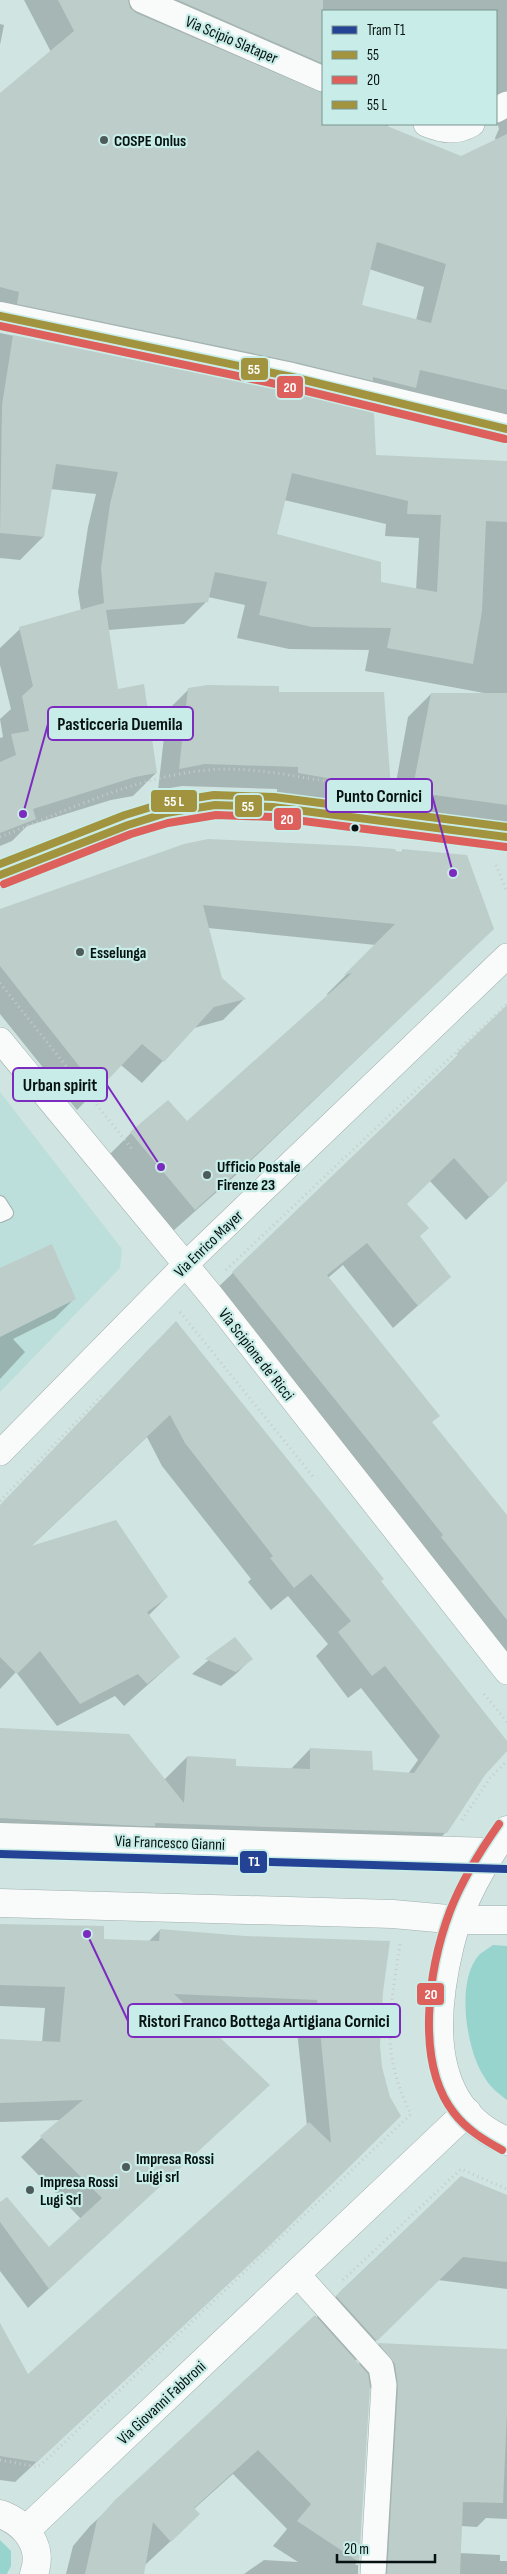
<svg xmlns="http://www.w3.org/2000/svg" width="507" height="2574" font-family="'Sofia Sans Condensed',sans-serif">
  <style>
    .built { fill: #bddfdb }
    .green { fill: #96d4cd }
    .shadow { fill: #0003; fill-rule: evenodd }
    .building { fill: #bdcdca; fill-rule: evenodd }
    .lines { fill: none; stroke-linecap: round; stroke-linejoin: round }
    .lane-casing { stroke: #a0afad; stroke-width: 14 }
    .street-casing { stroke: #a0afad; stroke-width: 26 }
    .secondary-casing { stroke: #a0afad; stroke-width: 29 }
    .path { stroke: #c6cccb; stroke-width: 3; stroke-dasharray: 1 4; stroke-linecap: butt }
    .lane { stroke: #f8fbfa; stroke-width: 12 }
    .street { stroke: #f8fbfa; stroke-width: 25 }
    .secondary { stroke: #f8fbfa; stroke-width: 28 }
    .bus-1-casing { stroke: #c8ece7; stroke-width: 11 }
    .bus-2-casing { stroke: #c8ece7; stroke-width: 11 }
    .bus-3-casing { stroke: #c8ece7; stroke-width: 11 }
    .bus-1 { stroke: #a2943e; stroke-width: 8 }
    .bus-2 { stroke: #de605c; stroke-width: 8 }
    .bus-3 { stroke: #a2943e; stroke-width: 8 }
    .tram-1-casing { stroke: #c8ece7; stroke-width: 11 }
    .tram-1 { stroke: #254395; stroke-width: 8 }
    .poi-dot { fill: #4d5c5a; stroke: #c8ece7; stroke-width: 2 }
    .bus-dot { fill: #061211; stroke: #c8ece7; stroke-width: 2 }
    .labels { text-anchor: middle; stroke-width: 4.5; stroke-linejoin: round; paint-order: stroke }
    .street-label { font-size: 16px; fill: #061211; stroke: #c8ece7 }
    .poi-label { font-size: 16px; font-weight: bold; fill: #061211; stroke: #c8ece7; text-anchor: start }
    .leader { fill: none; stroke: #7b2cbf; stroke-width: 2 }
    .callout-dot { fill: #7b2cbf; stroke: #c8ece7; stroke-width: 2 }
    .callout { fill: #c8ece7; stroke: #7b2cbf; stroke-width: 2 }
    .callout-label { font-size: 18px; text-anchor: middle; font-weight: bold; fill: #061211 }
    .line-badge { stroke: #c8ece7; stroke-width: 2 }
    .badge-label { font-size: 14px; text-anchor: middle; font-weight: bold; fill: #fff }
  </style>
  <rect width="100%" height="100%" fill="#d0e4e1"/>
  <path class="built" d="M0 1092 122 1249 120 1268 0 1392Z"/>
  <g class="green">
    <path d="M493 1945 507 1946V2100C499 2094 490 2087 485 2078 466 2051 455 1979 480 1954 484 1951 489 1948 493 1945Z"/>
    <path d="M0 2540 11 2551V2566L7 2574H0Z"/>
  </g>
  <g class="shadow">
    <path d="M24 0H507V417L0 327V94L51 52ZM323 11H496V119L499 129 495 138 496 141 461 158 386 127 390 124H323ZM369 269 424 287 416 320 360 306Z"/>
    <path d="M0 24 4 25 0 45Z"/>
    <path d="M0 333 288 393 375 456 507 462V831L390 815 408 717 431 694 484 693 365 671 369 650 289 649 237 638 245 605 208 597 207 601 184 624 108 630 117 690 156 773 133 796 111 800 27 826 12 841 0 846V738L3 737 0 719 11 709 0 665V648L20 629 81 611 78 592 88 527 96 494 50 489 43 537 20 560 0 558ZM284 500 386 524 385 536 419 538 416 590 380 583 276 535Z"/>
    <path d="M189 689 277 693 383 694 390 789 368 810 277 795V789L182 786 158 790 167 711Z"/>
    <path d="M402 851 471 950 237 1174 173 1231 110 1154 131 1133 187 1123 332 993 326 995 376 945 208 928 221 979 244 999 223 1020 194 1028 142 1083 121 1065 77 1110 0 1014V910L400 853Z"/>
    <path d="M507 1008V1180L466 1220 429 1180 405 1204 419 1237 450 1277 393 1328 343 1265 328 1278 438 1416 431 1423 507 1518V1672L209 1296Z"/>
    <path d="M0 1270 74 1299 55 1318 13 1339 25 1352 0 1379Z"/>
    <path d="M153 1345 380 1582 507 1743V1749L484 1774 446 1832 423 1856 0 1843V1730L164 1780 187 1757 234 1768 290 1770 310 1749 371 1771 408 1774 418 1760 361 1688 348 1698 316 1656 328 1644 288 1596 271 1610 248 1582 251 1579 162 1466 147 1437 28 1549 167 1597 148 1616 179 1657 124 1706 115 1696 57 1726 16 1672 0 1689V1506Z"/>
    <path d="M235 1638 251 1659 237 1673 221 1686 192 1674Z"/>
    <path d="M0 1925 102 1940 148 1942 160 1930 382 1991 379 2046 380 2067 389 2097 244 2269 15 2482 0 2480V2326L28 2376 307 2126 296 2021 196 2017 247 2105 28 2308 0 2271V2204L49 2249 81 2219 21 2157 60 2120 0 2122V2041L42 2043 45 2008 0 2006Z"/>
    <path d="M461 2177 507 2196V2289L438 2280 355 2361 358 2365 379 2344 507 2350V2519L486 2518 477 2527 461 2526 459 2553 500 2555V2561H507V2574H363L374 2411 371 2389 368 2385 358 2561 355 2565H358V2574H244L264 2560 298 2562 273 2546 287 2529 233 2474 194 2509 174 2538 145 2565 142 2574H66L73 2546 90 2526 316 2318 342 2290Z"/>
  </g>
  <g class="building">
    <path d="M58 0H128L130 8 136 13 323 93V124H382L461 156 507 134V390L420 370 416 388 373 377V381L295 362 17 304 19 292 0 287V93L74 31ZM377 242 446 264 431 323 362 305Z"/>
    <path d="M178 0H323V61L322 63Z"/>
    <path d="M13 335 289 392 374 413 376 455 507 461V522L486 521 482 611 473 664 387 648 391 628 312 627 259 615 267 582 215 572 208 602 106 610 118 689 144 684 157 773 135 777 33 809 36 819 0 833V762L16 755 11 734 29 731 22 696 33 686 19 627 104 603 101 568 110 504 118 472 56 464 44 537 0 533 2 405ZM292 473 408 501 407 514 441 515 437 592 381 582V562L277 534Z"/>
    <path d="M207 685 279 686V692H384L391 789 298 773V767L205 764 179 769 188 688Z"/>
    <path d="M431 693H507V805L412 792Z"/>
    <path d="M208 839 356 846 395 849 396 851 402 852V849L467 855 494 929 259 1152 195 1210 130 1132 168 1100 187 1121 352 973 344 975 395 924 203 905 222 978 246 999 214 1007 164 1062 142 1044 98 1090 0 966V909L184 844Z"/>
    <path d="M507 1005V1181L490 1198 454 1158 407 1204 429 1228 420 1236 451 1277 418 1306 367 1243 327 1275 440 1416 432 1422 507 1515V1620L441 1537 443 1535 383 1459 232 1272 458 1055 456 1054Z"/>
    <path d="M52 1244 76 1299 0 1337V1268Z"/>
    <path d="M176 1321 384 1579 381 1581 507 1741V1751L485 1775 447 1833 155 1823V1826H139L0 1818V1728L129 1734 184 1803 187 1756 236 1759V1766L310 1769V1748L372 1751 373 1770 414 1773 440 1736 385 1666 372 1676 338 1632 351 1621 311 1574 294 1588 270 1558 273 1556 185 1443 170 1415 31 1546 116 1520 168 1597 147 1612 180 1657 147 1684 138 1674 80 1704 40 1651 17 1674 0 1657V1505Z"/>
    <path d="M235 1637 253 1659 236 1672 205 1659Z"/>
    <path d="M0 1924 104 1926V1939L159 1941 160 1929 245 1936 390 1941 383 1992 380 2046 382 2067 390 2097 401 2116 267 2248 37 2462 0 2456V2323L28 2374 309 2122 331 2143 317 2000 174 1994 270 2085 49 2289 0 2222V2202L7 2197 49 2247 102 2198 40 2136 83 2100 0 2103V2039L60 2042 65 1987 0 1985Z"/>
    <path d="M461 2176 507 2195V2262L463 2257 377 2341 336 2296Z"/>
    <path d="M315 2315 368 2374 370 2386 359 2562 297 2521 311 2504 258 2450 194 2508 200 2514 171 2542 153 2522 144 2574H85L97 2520 115 2500Z"/>
    <path d="M378 2343 507 2349V2412L503 2503 463 2502 460 2574H387L398 2386 395 2364Z"/>
  </g>
  <g class="lines">
    <defs>
      <path id="lane" d="M0 1202 7 1213 0 1216"/>
      <g id="street">
        <path d="M142 0 323 79"/>
        <path d="M496 110 507 104"/>
        <path d="M426 124C443 131 456 133 472 124"/>
        <path d="M0 875 128 825 166 813 215 805 273 807 507 837"/>
        <path d="M0 1040 210 1294 507 1672"/>
        <path d="M0 1453 185 1265 507 956"/>
        <path d="M297 2274 381 2367 384 2385 373 2574"/>
      </g>
      <g id="secondary">
        <path d="M0 316 292 377 507 429"/>
        <path d="M507 1830C482 1864 460 1904 450 1945 433 2015 426 2109 507 2141"/>
        <path d="M0 1837 491 1852"/>
        <path d="M0 1903 393 1914 459 1920H507"/>
        <path d="M0 2514C25 2523 44 2546 34 2574"/>
        <path d="M26 2530 467 2112"/>
      </g>
    </defs>
    <use href="#lane" class="lane-casing"/>
    <use href="#street" class="street-casing"/>
    <use href="#secondary" class="secondary-casing"/>
    <g class="path">
      <path d="M0 837C71 809 147 771 225 769 260 769 295 776 330 782"/>
      <path d="M496 865 507 892"/>
      <path d="M0 983 132 1149"/>
      <path d="M226 1270 507 1004"/>
      <path d="M180 1312 315 1479"/>
      <path d="M0 1501 104 1393"/>
      <path d="M484 1694 507 1722"/>
      <path d="M462 1820 490 1778 507 1761"/>
      <path d="M343 2280 461 2169 507 2189"/>
      <path d="M0 2460 37 2467 45 2461 411 2114C379 2049 390 2013 400 1944"/>
    </g>
    <use href="#lane" class="lane"/>
    <use href="#street" class="street"/>
    <use href="#secondary" class="secondary"/>
    <defs>
      <g id="bus-1">
        <path d="M0 316 292 377 507 429"/>
        <path d="M0 875 128 825 166 813 215 805 273 807 507 837"/>
      </g>
      <g id="bus-2">
        <path d="M0 326 290 387 505 439"/>
        <path d="M4 884 131 834 168 823 216 815 272 817 506 847"/>
        <path d="M499 1824C480 1851 462 1880 450 1911 429 1967 414 2062 454 2113 467 2130 484 2140 502 2150"/>
      </g>
      <path id="bus-3" d="M0 864 125 815 164 803 214 795 274 797 507 827"/>
    </defs>
    <use href="#bus-1" class="bus-1-casing"/>
    <use href="#bus-2" class="bus-2-casing"/>
    <use href="#bus-3" class="bus-3-casing"/>
    <use href="#bus-1" class="bus-1"/>
    <use href="#bus-2" class="bus-2"/>
    <use href="#bus-3" class="bus-3"/>
    <defs>
      <path id="tram-1" d="M0 1854 507 1869"/>
    </defs>
    <use href="#tram-1" class="tram-1-casing"/>
    <use href="#tram-1" class="tram-1"/>
  </g>
  <g class="poi-dot">
    <circle cx="104" cy="140" r="5"/>
    <circle cx="80" cy="952" r="5"/>
    <circle cx="207" cy="1175" r="5"/>
    <circle cx="126" cy="2167" r="5"/>
    <circle cx="30" cy="2190" r="5"/>
  </g>
  <circle class="bus-dot" cx="355" cy="828" r="4.5"/>
  <g class="labels">
    <g class="street-label">
      <text transform="translate(232 39) rotate(23)" y="6">Via Scipio Slataper</text>
      <text transform="translate(208 1243) rotate(-44)" y="6">Via Enrico Mayer</text>
      <text transform="translate(257 1354) rotate(52)" y="6">Via Scipione de' Ricci</text>
      <text transform="translate(170 1842) rotate(2)" y="6">Via Francesco Gianni</text>
      <text transform="translate(161 2402) rotate(-43)" y="6">Via Giovanni Fabbroni</text>
    </g>
    <g class="poi-label">
      <text x="114" y="146">COSPE Onlus</text>
      <text x="90" y="958">Esselunga</text>
      <text x="217" y="1172">Ufficio Postale<tspan x="217" dy="18">Firenze 23</tspan></text>
      <text x="136" y="2164">Impresa Rossi<tspan x="136" dy="18">Luigi srl</tspan></text>
      <text x="40" y="2187">Impresa Rossi<tspan x="40" dy="18">Lugi Srl</tspan></text>
    </g>
  </g>
  <path class="leader" d="M23 814L48 724M453 873L432 795M161 1167L107 1085M87 1934L128 2021"/>
  <g class="callout-dot">
    <circle cx="23" cy="814" r="5"/>
    <circle cx="453" cy="873" r="5"/>
    <circle cx="161" cy="1167" r="5"/>
    <circle cx="87" cy="1934" r="5"/>
  </g>
  <g class="callout">
    <rect x="48" y="707" width="145" height="33" rx="5"/>
    <rect x="326" y="779" width="106" height="33" rx="5"/>
    <rect x="13" y="1068" width="94" height="33" rx="5"/>
    <rect x="128" y="2004" width="272" height="33" rx="5"/>
  </g>
  <g class="callout-label">
    <text x="120" y="730">Pasticceria Duemila</text>
    <text x="379" y="802">Punto Cornici</text>
    <text x="60" y="1091">Urban spirit</text>
    <text x="264" y="2027">Ristori Franco Bottega Artigiana Cornici</text>
  </g>
  <g class="line-badge">
    <rect x="240" y="357" width="29" height="24" rx="5" fill="#a2943e"/>
    <rect x="276" y="375" width="28" height="24" rx="5" fill="#de605c"/>
    <rect x="150" y="789" width="48" height="24" rx="5" fill="#a2943e"/>
    <rect x="234" y="794" width="29" height="24" rx="5" fill="#a2943e"/>
    <rect x="273" y="807" width="29" height="24" rx="5" fill="#de605c"/>
    <rect x="239" y="1850" width="29" height="24" rx="5" fill="#254395"/>
    <rect x="416" y="1982" width="29" height="24" rx="5" fill="#de605c"/>
  </g>
  <g class="badge-label">
    <text x="254" y="374">55</text>
    <text x="290" y="392">20</text>
    <text x="174" y="806">55 L</text>
    <text x="248" y="811">55</text>
    <text x="287" y="824">20</text>
    <text x="254" y="1866">T1</text>
    <text x="431" y="1999">20</text>
  </g>
  <rect x="322" y="10" width="175" height="115" fill="#c8ece7" stroke="#7a9591"/>
  <rect x="332" y="26" width="25" height="8" fill="#254395" stroke="#7a9591"/>
  <text x="367" y="35" font-size="15" fill="#061211">Tram T1</text>
  <rect x="332" y="51" width="25" height="8" fill="#a2943e" stroke="#7a9591"/>
  <text x="367" y="60" font-size="15" fill="#061211">55</text>
  <rect x="332" y="76" width="25" height="8" fill="#de605c" stroke="#7a9591"/>
  <text x="367" y="85" font-size="15" fill="#061211">20</text>
  <rect x="332" y="101" width="25" height="8" fill="#a2943e" stroke="#7a9591"/>
  <text x="367" y="110" font-size="15" fill="#061211">55 L</text>
  <path d="M337 2554v8h98v-8" fill="none" stroke="#061211" stroke-width="2.5"/>
  <text x="344" y="2554" font-size="15" fill="#061211" stroke="#c8ece7" stroke-width="4" paint-order="stroke">20 m</text>
</svg>
